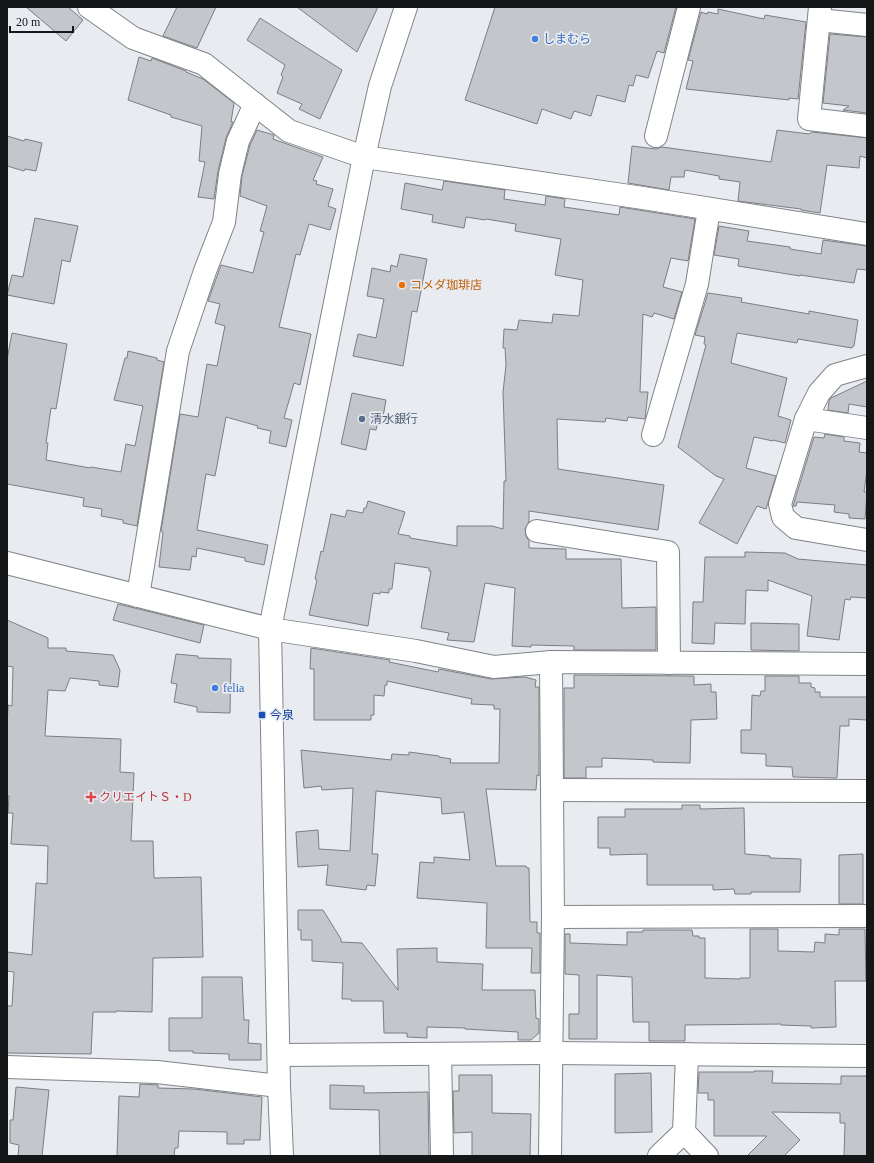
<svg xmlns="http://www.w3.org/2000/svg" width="874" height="1163" font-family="'Times New Roman','Noto Sans JP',serif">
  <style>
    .building { fill: #c3c6cb; stroke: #7b7e82 }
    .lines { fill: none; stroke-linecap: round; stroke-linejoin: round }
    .minor-casing { stroke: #818388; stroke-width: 24 }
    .tertiary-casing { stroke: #818388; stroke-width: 24 }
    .minor { stroke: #fff; stroke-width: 22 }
    .tertiary { stroke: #fff; stroke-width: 22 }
    .shop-dot { fill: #3f7fe0; stroke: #e8ebf0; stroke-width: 1.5 }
    .food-dot { fill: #e8710a; stroke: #e8ebf0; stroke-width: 1.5 }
    .service-dot { fill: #5c6f8a; stroke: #e8ebf0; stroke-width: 1.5 }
    .transit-dot { fill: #1a4fb4; stroke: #e8ebf0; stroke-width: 1.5 }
    .health-dot { fill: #e0444e; stroke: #e8ebf0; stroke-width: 1.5 }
    .labels { text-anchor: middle; stroke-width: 3.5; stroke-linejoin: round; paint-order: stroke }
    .shop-label { font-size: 12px; fill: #366cbe; stroke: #e8ebf0; text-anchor: start }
    .food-label { font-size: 12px; fill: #c56008; stroke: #e8ebf0; text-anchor: start }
    .service-label { font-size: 12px; fill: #4e5e75; stroke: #e8ebf0; text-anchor: start }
    .transit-label { font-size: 12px; fill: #164399; stroke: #e8ebf0; text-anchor: start }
    .health-label { font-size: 12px; fill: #be3a42; stroke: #e8ebf0; text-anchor: start }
  </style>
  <rect width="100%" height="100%" fill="#e8ebf0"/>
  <g class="building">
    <path d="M26 7H68L83 20 66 41Z"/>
    <path d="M177 7H216L197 48 163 36Z"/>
    <path d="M297 7H378L357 52Z"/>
    <path d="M495 7H676L664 53 657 51 648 78 636 75 633 86 629 85 625 102 597 95 591 116 574 111 571 119 542 109 537 124 465 100Z"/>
    <path d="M718 9 764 19 765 15 806 22 798 99 789 98V100L686 89 693 61 688 60 701 12 707 14 708 12 718 14Z"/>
    <path d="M260 18 342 70 320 119 299 109 302 104 277 93 283 77 281 75 285 65 247 40Z"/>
    <path d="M830 34 867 37V113L843 110 849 106 823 103Z"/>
    <path d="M139 57 151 61 152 58 186 71V72L203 79 234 103 231 122H233L226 138 218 171 214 199 198 197 205 162 199 161 202 126 171 117V115L168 114 128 100Z"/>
    <path d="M257 130 274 135 273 139 323 157 313 180 317 181 316 184 333 189 328 206 336 209 330 230 309 224 300 255 296 254 279 327 311 334 300 385 294 383 284 418 292 420 286 447 269 443 271 431 257 428 258 426 226 417 215 476 206 474 197 530 268 545 264 565 245 561V558L197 548 196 557 192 556 190 570 159 567 163 532 161 531 180 414 198 417 207 364 217 366 225 326 215 323 220 304 208 301 221 265 253 273 264 232 260 231 267 206 240 196 242 176 250 145Z"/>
    <path d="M777 130 809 134 812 132 867 138V158L860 156 859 168 827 165 820 213 801 210V209L738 201 740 182 719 179V176L685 170 684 177H671L669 190 628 183 632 146 656 149 662 147 771 162Z"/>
    <path d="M7 136 24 141 25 139 42 143 36 171 25 169 24 171 7 166Z"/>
    <path d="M444 181 505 190 504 199 545 205 546 196 565 199 564 207 619 215 620 207 695 219 688 261 671 258 663 287 682 292 674 319 654 313 652 317 643 314 640 392H648L645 419 628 417 627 421 606 418 605 422 557 419 558 469 664 485 658 530 529 511V522L525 529 526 536 529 541V548L566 549V559H621L622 608 656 607V650H574V646L531 645V647L512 646 515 588 485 583 474 642 447 640 449 633 421 628 431 571H429V568L395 563 392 589H389V593L380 592V594L373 593 368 626 309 615 317 580 315 579 321 551 323 552 331 514 345 517 347 510 363 513 364 508H366L368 501 405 512 398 534 410 536V538L457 546V526H492L503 529 504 481H506L503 392 506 365 505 348H503L504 329 517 330 519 320 552 323 553 314 579 316 583 280 555 275 561 239 515 231 516 224 486 219 485 220 466 217 464 228 432 222 433 215 401 209 405 183 442 190Z"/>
    <path d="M35 218 78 226 70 262 62 260 54 304 7 295 12 275 23 277Z"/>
    <path d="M719 226 749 231 747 241 790 247V249L821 254 823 240 867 246V270L857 269 854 283 800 275V276L738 266 739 259 714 255Z"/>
    <path d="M400 254 427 259 417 312 412 311 403 366 353 356 358 334 376 338 384 299 367 296 372 268 390 272 391 265 397 267Z"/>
    <path d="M708 293 742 298 741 302 809 314V311L858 320 854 346H853L852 348 798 339 797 343 737 333 731 363 787 378 778 416 791 420 785 443 773 440V441L754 437 746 468 776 476 766 509 757 506 737 544 699 523 724 479 716 476 678 447 706 345 704 344 705 337 695 335Z"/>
    <path d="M12 333 67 344 56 409 51 408 46 443H48L46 460 90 468 91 467 121 472 126 444 135 446 143 406 114 400 125 358H127L128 351 157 358V360L164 362 137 526 123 523V520L101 516 102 509 83 506 84 498 7 484V360Z"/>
    <path d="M867 381V407L849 404 848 413 828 410 829 401 831 398Z"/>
    <path d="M352 393 386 400 383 417 379 416 376 430 370 429 366 450 341 444Z"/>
    <path d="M825 434 844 437V441L860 443 859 452 867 453V470L864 492H867L865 519 849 518V514L834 512 835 505 797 502 796 506H793L814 437 824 438Z"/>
    <path d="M745 552 785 553 798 559 867 565V598L851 597 850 600 845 599 839 640 807 636 812 596 768 580V591L746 590 745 624 715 623 714 644 692 643 693 602H703L705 557H745Z"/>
    <path d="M118 604 204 625 200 643 113 620Z"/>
    <path d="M7 620 48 638V648H66V651L113 655 120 670 118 687 99 685V681L70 678 65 691 48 690 45 736 121 739 120 772 134 773 131 841H153L154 878 201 877 203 957 153 958 152 1012 116 1011V1012H93L91 1054 7 1053V1006H12L14 972 7 971V952L32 955 36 883 47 884 48 846 11 844 13 813H8L9 796H7V729L8 705 12 706 13 667 7 666Z"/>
    <path d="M751 623 799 624V651L751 650Z"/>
    <path d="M311 648 390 660 389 662 438 672 439 669 491 679 525 677 536 680 535 687H539V776L537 775 536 790 486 789 496 866H526L527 868H529L530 922H537V933H540V973H531L532 948H486L487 903 417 898 420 862 434 863V857L470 860 464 812 442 814 441 798 376 791 372 854H378L375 886 367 885 366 890 326 885 328 865 298 867 296 832 318 830 319 849 350 851 353 788 322 790 321 786 304 788 301 750 391 760 392 754 409 755V752L439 756V757L451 759 450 763H499L500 709H494V705L471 704 472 699 387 681V685H385L384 696 374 695V715H371V720H314V669H310Z"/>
    <path d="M176 654 198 656V658L231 659 230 713 197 712V707L174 702 177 684 171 683Z"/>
    <path d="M574 675 694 676V685L711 684V692H716L717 719 691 720 690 763 653 762V760L602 758V767H586V778H564V688H574Z"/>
    <path d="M765 676H799V683H811V687L815 688V692H820V697H867V720L849 719V726H840L837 778 793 777 792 767 766 766V754L741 753V730H751L752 695 760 696 761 691H765Z"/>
    <path d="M682 805H700V809L744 808 745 854 770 856V858L801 859 800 892H751V894H735L734 889 713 890V885H647V854L610 855V848H598V817H625V809H682Z"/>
    <path d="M863 854V904H839V855Z"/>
    <path d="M298 910H323L341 939V942L362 943 398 990 397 949 437 948V962L483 964 482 990H535L536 1018 539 1019V1033L531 1040H518V1032L465 1029V1028L427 1027V1038L407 1037V1033H384L383 1001H351V999H342L343 963 312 961V940H301V930H298Z"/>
    <path d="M750 929H778V951L814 952 815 942 825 943V934L839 935V929H865L866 981H835L836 1027 811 1028V1026L781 1025V1024L685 1025V1041H649V1022H633L632 977 597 975V1039H569V1014H579V975L565 974V934H570V943L627 945V932H643V930H692L693 936H699V938H705V978L740 979V978H750Z"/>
    <path d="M202 977H242L244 1020H249L248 1043 261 1044V1060H229V1054L193 1053V1051H169V1018H202Z"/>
    <path d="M754 1071H773L772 1083 841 1084V1076H867V1156H844L845 1123H840V1113L772 1112 800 1140 784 1156H747L767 1136H714V1100H708V1093H698L699 1072H754Z"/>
    <path d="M651 1073 652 1132 615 1133V1074Z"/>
    <path d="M459 1075H492V1113L531 1114 530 1156H472V1132L454 1133 453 1091H459Z"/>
    <path d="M140 1084 158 1085V1088L194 1089 262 1097 260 1140H244V1144H227V1132L179 1131 178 1148H175L174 1156H117L119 1096 139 1097Z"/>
    <path d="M330 1085 364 1086V1093L428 1092 429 1156H380L379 1110 330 1109Z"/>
    <path d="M16 1087 49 1090 42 1156H18L19 1145 10 1143V1120H13Z"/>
  </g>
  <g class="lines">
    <defs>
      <g id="minor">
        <path d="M89 7 133 38 204 64 289 131 364 157 643 198 867 234"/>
        <path d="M820 7 809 119 867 126"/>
        <path d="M819 20 867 25"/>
        <path d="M656 136 689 7"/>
        <path d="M806 419 819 393 835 375 867 366"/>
        <path d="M867 428 806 419 780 504 783 517 796 528 867 540"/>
        <path d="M653 435 697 284 709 209"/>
        <path d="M537 531 668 552 669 663"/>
        <path d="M7 563 270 629 416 651 494 667 551 662 867 664"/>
        <path d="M138 596 178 351 205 271 224 222 230 174 238 141 255 104"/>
        <path d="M552 790 867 791"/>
        <path d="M553 917 867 916"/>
        <path d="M440 1054 442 1156"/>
        <path d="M279 1055 552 1053 867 1056"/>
        <path d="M7 1067 157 1072 279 1086"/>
        <path d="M684 1132 707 1156"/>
        <path d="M550 1156 553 917 551 662"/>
        <path d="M659 1156 684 1132 687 1054"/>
      </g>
      <path id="tertiary" d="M282 1156 279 1086 270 629 364 157 380 86 406 7"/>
    </defs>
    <use href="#minor" class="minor-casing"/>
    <use href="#tertiary" class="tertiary-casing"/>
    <use href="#minor" class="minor"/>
    <use href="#tertiary" class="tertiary"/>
  </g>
  <g class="shop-dot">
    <circle cx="535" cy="39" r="4"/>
    <circle cx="215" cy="688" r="4"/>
  </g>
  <circle class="food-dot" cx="402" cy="285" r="4"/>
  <circle class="service-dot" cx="362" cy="419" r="4"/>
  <rect class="transit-dot" x="258" y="711" width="8" height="8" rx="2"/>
  <path class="health-dot" d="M89 791h4v4h4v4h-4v4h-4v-4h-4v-4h4z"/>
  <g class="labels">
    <g class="shop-label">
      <text x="543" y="43">しまむら</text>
      <text x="223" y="692">felia</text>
    </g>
    <g class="food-label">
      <text x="410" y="289">コメダ珈琲店</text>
    </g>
    <g class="service-label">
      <text x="370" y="423">清水銀行</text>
    </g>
    <g class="transit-label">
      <text x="270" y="719">今泉</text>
    </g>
    <g class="health-label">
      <text x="99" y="801">クリエイトＳ・D</text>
    </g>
  </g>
  <rect width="874" height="1163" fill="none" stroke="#151618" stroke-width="16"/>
  <path d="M10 26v6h63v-6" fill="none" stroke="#151618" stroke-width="2"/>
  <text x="16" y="26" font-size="12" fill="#151618" stroke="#e8ebf0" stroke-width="3" paint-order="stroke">20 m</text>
</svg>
